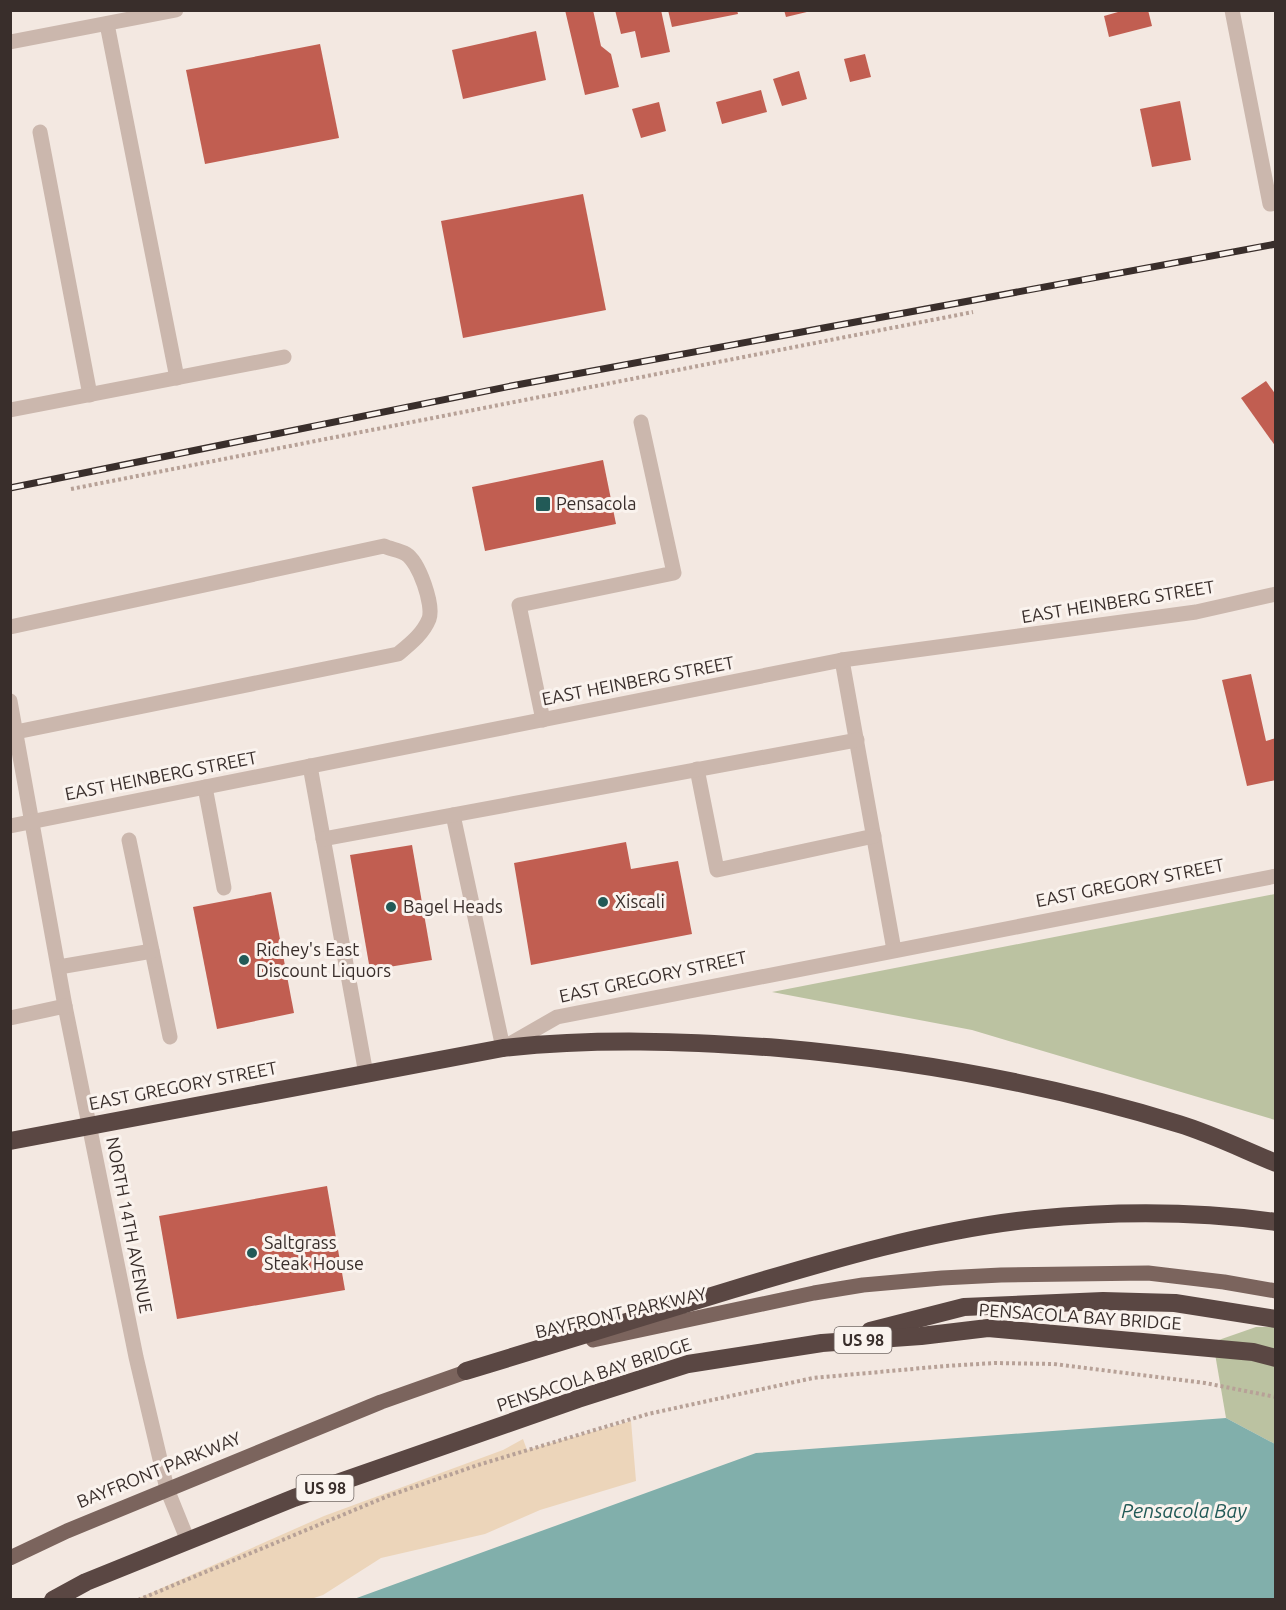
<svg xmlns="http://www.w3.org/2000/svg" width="1286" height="1610" font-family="Ubuntu,sans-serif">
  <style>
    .green { fill: #bbc2a1 }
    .sand { fill: #ecd5ba }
    .water { fill: #81afab }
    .building { fill: #c15e51 }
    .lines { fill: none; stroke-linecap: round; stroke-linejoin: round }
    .path { stroke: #b7a197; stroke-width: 4; stroke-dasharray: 3 3; stroke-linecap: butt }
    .minor { stroke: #cbb7ad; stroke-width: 15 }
    .major { stroke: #7b645d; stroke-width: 15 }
    .highway { stroke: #5a4743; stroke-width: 18 }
    .rail-casing { stroke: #392e2b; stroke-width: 7 }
    .rail { stroke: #faf3ee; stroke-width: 4.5; stroke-dasharray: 14; stroke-linecap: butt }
    .poi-dot { fill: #225a57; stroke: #faf3ee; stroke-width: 2 }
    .labels { text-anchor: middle; stroke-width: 6; stroke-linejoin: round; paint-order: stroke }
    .shield { fill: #faf3ee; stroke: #736966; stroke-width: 1.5 }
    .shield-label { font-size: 16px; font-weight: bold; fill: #392e2b }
    .poi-label { font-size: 18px; fill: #392e2b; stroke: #faf3ee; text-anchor: start }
    .street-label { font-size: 18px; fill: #392e2b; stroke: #faf3ee }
    .water-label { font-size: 20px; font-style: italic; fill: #225a57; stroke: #faf3ee }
  </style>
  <rect width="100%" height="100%" fill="#f3e8e1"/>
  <g class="green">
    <path d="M1275 894V1120L972 1030 772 992Z"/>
    <path d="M1256 1327H1275V1444L1226 1418 1213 1342Z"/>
  </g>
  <path class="sand" d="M631 1421 636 1481 540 1510 485 1534 381 1558 323 1595 311 1599H137L324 1516 503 1450 523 1439 527 1450Z"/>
  <path class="water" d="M1226 1418 1275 1444V1599H354L756 1453Z"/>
  <g class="building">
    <path d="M565 10H593L601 46 611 54 619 87 585 95Z"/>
    <path d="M615 10H661L670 52 641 58 635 31 621 34Z"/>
    <path d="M668 10H737L738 14 672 27Z"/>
    <path d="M784 10H811V11L786 17Z"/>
    <path d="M1125 10H1148L1152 26 1109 37 1104 16Z"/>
    <path d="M536 31 546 80 463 99 452 50Z"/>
    <path d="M320 44 339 138 205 164 186 70Z"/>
    <path d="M865 54 871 77 850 82 844 59Z"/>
    <path d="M799 71 807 99 782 106 773 79Z"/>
    <path d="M761 90 767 112 722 124 716 102Z"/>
    <path d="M1180 101 1191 160 1152 167 1140 109Z"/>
    <path d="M659 102 666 131 641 138 632 109Z"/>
    <path d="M583 194 606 310 463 338 441 221Z"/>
    <path d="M1266 381 1276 395V447L1241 398Z"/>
    <path d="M603 460 616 524 485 551 472 487Z"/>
    <path d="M1251 674 1266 741 1276 738V780L1247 786 1222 680Z"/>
    <path d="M626 842 631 869 678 861 692 934 531 965 514 863Z"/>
    <path d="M412 845 432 960 370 970 350 855Z"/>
    <path d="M271 892 294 1013 217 1029 193 907Z"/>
    <path d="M327 1186 345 1290 177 1319 159 1216Z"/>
  </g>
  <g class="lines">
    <g class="path">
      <path d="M71 489 973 312"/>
      <path d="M138 1600 388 1496 478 1465 648 1414 813 1378 945 1366 995 1363 1054 1364 1205 1383 1276 1397"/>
    </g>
    <g class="minor">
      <path d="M1232 10 1270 204 1276 203"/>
      <path d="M107 24 177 378"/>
      <path d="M10 42 176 10"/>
      <path d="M40 132 90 395"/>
      <path d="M10 410 284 357"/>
      <path d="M10 627 384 546C390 549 400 550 406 554 419 562 434 605 429 619 423 634 410 644 398 654L16 732"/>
      <path d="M842 660 894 950"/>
      <path d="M10 701 65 1006 136 1357 167 1489 188 1541"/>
      <path d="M543 720 519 605 674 573 641 422"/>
      <path d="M310 766 366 1074"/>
      <path d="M697 769 717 870 874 836"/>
      <path d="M205 787 224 888"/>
      <path d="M453 815 503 1048 557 1017 1276 876"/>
      <path d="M10 826 842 660 1196 612 1276 594"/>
      <path d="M323 839 857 740"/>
      <path d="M129 840 170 1037"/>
      <path d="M59 967 152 951"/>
      <path d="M10 1018 65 1006"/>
    </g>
    <g class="major">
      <path d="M593 1340 814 1293 863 1285 942 1278 1001 1275 1148 1273 1224 1282 1276 1291"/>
      <path d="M10 1558 67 1531 381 1402 477 1368"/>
    </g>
    <g class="highway">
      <path d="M10 1141 503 1048C595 1038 686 1041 779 1048 914 1060 1049 1084 1179 1124 1212 1134 1244 1150 1276 1163"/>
      <path d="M870 1331 964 1307 1103 1301 1175 1303 1276 1319"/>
      <path d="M466 1371C554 1344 642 1317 731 1290 827 1261 935 1229 1035 1219 1115 1211 1196 1211 1276 1222"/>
      <path d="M53 1600 86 1582 294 1498 578 1399 688 1364 822 1343 921 1336 988 1328 1253 1352 1276 1358"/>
    </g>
    <defs>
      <path id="rail" d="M10 488 511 386 1276 244"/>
    </defs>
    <use href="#rail" class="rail-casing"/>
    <use href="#rail" class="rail"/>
  </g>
  <g class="poi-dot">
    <rect x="535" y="496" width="16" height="16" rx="3"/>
    <circle cx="603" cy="902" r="6"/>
    <circle cx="391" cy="907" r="6"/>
    <circle cx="244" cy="960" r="6"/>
    <circle cx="252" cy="1253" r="6"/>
  </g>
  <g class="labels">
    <g class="shield">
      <rect x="834.5" y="1327" width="57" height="26" rx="4.5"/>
      <rect x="296.5" y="1475" width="57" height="26" rx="4.5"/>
    </g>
    <g class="shield-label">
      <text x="863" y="1346">US 98</text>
      <text x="325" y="1494">US 98</text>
    </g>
    <g class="poi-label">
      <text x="556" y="510">Pensacola</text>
      <text x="615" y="908">Xiscali</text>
      <text x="403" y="913">Bagel Heads</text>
      <text x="256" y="956">Richey's East<tspan x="256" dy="21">Discount Liquors</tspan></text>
      <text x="264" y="1249">Saltgrass<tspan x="264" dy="21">Steak House</tspan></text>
    </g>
    <g class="street-label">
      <text transform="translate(1118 602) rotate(-9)" y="6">EAST HEINBERG STREET</text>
      <text transform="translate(638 681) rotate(-11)" y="6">EAST HEINBERG STREET</text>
      <text transform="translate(161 776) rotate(-11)" y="6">EAST HEINBERG STREET</text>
      <text transform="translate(1130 883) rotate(-11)" y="6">EAST GREGORY STREET</text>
      <text transform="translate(653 977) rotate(-12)" y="6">EAST GREGORY STREET</text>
      <text transform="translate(183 1086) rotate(-11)" y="6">EAST GREGORY STREET</text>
      <text transform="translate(129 1225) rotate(79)" y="6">NORTH 14TH AVENUE</text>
      <text transform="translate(621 1313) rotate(-13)" y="6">BAYFRONT PARKWAY</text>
      <text transform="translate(1080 1317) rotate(4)" y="6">PENSACOLA BAY BRIDGE</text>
      <text transform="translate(594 1375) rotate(-18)" y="6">PENSACOLA BAY BRIDGE</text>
      <text transform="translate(159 1470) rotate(-22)" y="6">BAYFRONT PARKWAY</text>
    </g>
    <g class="water-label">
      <text x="1184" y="1518">Pensacola Bay</text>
    </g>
  </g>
  <rect width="1286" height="1610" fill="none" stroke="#392e2b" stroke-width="24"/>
</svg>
